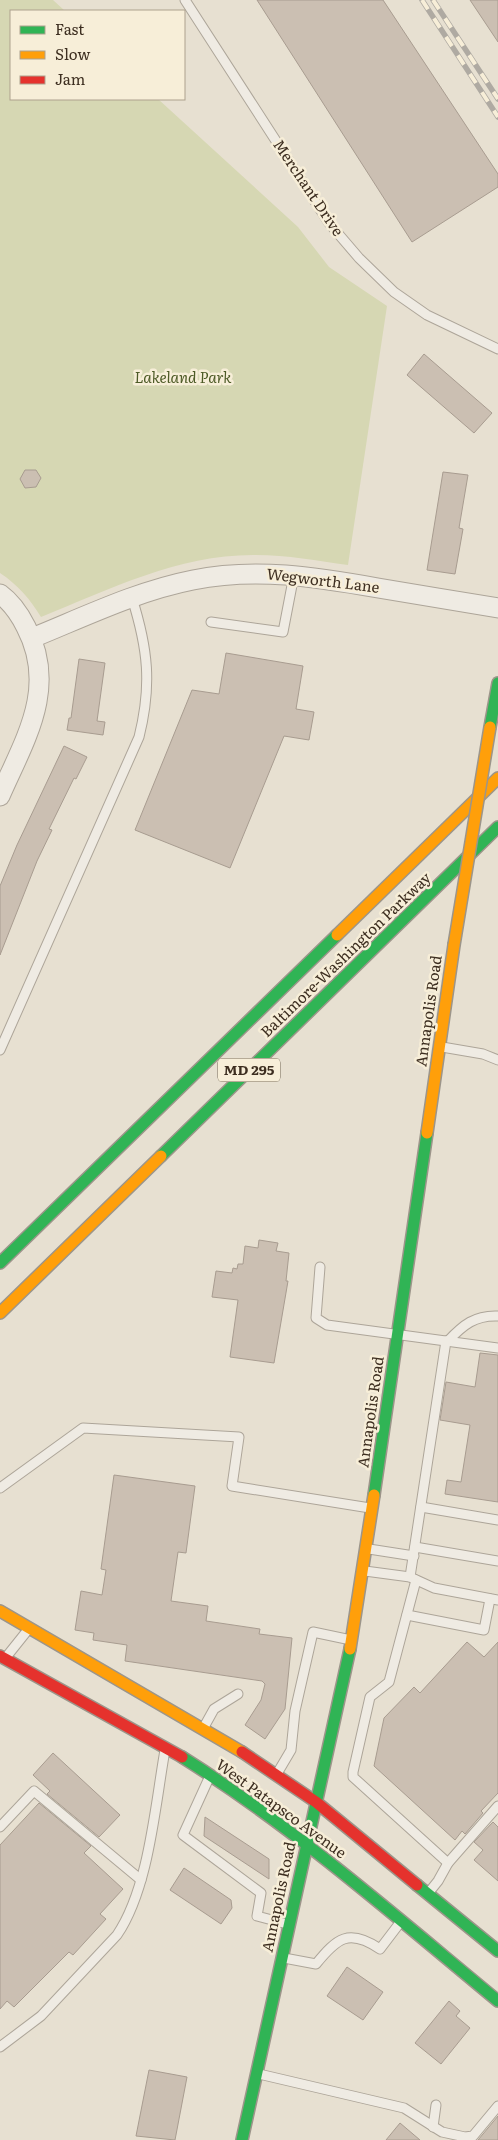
<svg xmlns="http://www.w3.org/2000/svg" width="498" height="2140" font-family="Literata,serif">
  <style>
    .green { fill: #d6d7b3 }
    .building { fill: #cbbfb2; stroke: #a89c90 }
    .lines { fill: none; stroke-linecap: round; stroke-linejoin: round }
    .lane-casing { stroke: #ada599; stroke-width: 11 }
    .street-casing { stroke: #ada599; stroke-width: 21 }
    .fast-casing { stroke: #9c958a; stroke-width: 14 }
    .slow-casing { stroke: #9c958a; stroke-width: 14 }
    .jam-casing { stroke: #9c958a; stroke-width: 14 }
    .lane { stroke: #efebe3; stroke-width: 9 }
    .street { stroke: #efebe3; stroke-width: 19 }
    .fast { stroke: #30b455; stroke-width: 11 }
    .slow { stroke: #ff9f0a; stroke-width: 11 }
    .jam { stroke: #e5322d; stroke-width: 11 }
    .rail-casing { stroke: #afaaa2; stroke-width: 5.5 }
    .rail { stroke: #f7eed8; stroke-width: 4; stroke-dasharray: 11; stroke-linecap: butt }
    .slow-bridge-casing { stroke: #9c958a; stroke-width: 14; stroke-linecap: butt }
    .slow-bridge { stroke: #ff9f0a; stroke-width: 11 }
    .labels { text-anchor: middle; stroke-width: 5; stroke-linejoin: round; paint-order: stroke }
    .shield { fill: #f7eed8; stroke: #756857; stroke-width: 1 }
    .shield-label { font-size: 14px; font-weight: bold; fill: #3d2e20 }
    .street-label { font-size: 15px; fill: #3d2e20; stroke: #f7eed8 }
    .park-label { font-size: 15px; font-style: italic; fill: #4d5a26; stroke: #f7eed8 }
  </style>
  <rect width="100%" height="100%" fill="#e7e0d1"/>
  <path class="green" d="M0 0H53L65 11H11V99H158L298 227 329 267 387 306 348 565C318 561 287 555 256 555 180 554 110 589 41 617 30 599 18 585 0 573Z"/>
  <g class="building">
    <path d="M257 0H383L498 174V187L412 242Z"/>
    <path d="M470 0H498V42Z"/>
    <path d="M424 354 492 413 474 433 407 375Z"/>
    <path d="M25 470H36L41 478 36 487 25 488 20 479Z"/>
    <path d="M443 472 468 475 459 528 463 529 455 574 427 570Z"/>
    <path d="M226 653 303 666 296 709 314 712 309 740 284 736 230 868 135 830 192 690 219 694Z"/>
    <path d="M79 659 105 663 97 721 105 722 103 735 67 730 69 718H71Z"/>
    <path d="M64 746 87 757 76 779 74 778 49 829 52 830 37 861 0 955V886L17 845Z"/>
    <path d="M259 1240 278 1243 276 1251 289 1253 286 1281H288L274 1363 230 1357 238 1300 212 1297 216 1271 232 1273 233 1268 237 1269 238 1264H243L245 1246 258 1248Z"/>
    <path d="M480 1353 498 1355V1502L445 1494 447 1480 461 1482 470 1425 440 1420 446 1382 475 1387Z"/>
    <path d="M114 1475 195 1486 186 1553 178 1552 171 1601 208 1606 206 1621 260 1629 259 1634 292 1638 285 1709 265 1739 245 1725 261 1700 265 1684 262 1681 125 1661 127 1645 93 1640 94 1633 75 1630 81 1591 102 1595 106 1570 101 1569Z"/>
    <path d="M467 1642 484 1657 498 1642V1793L481 1811 483 1813 465 1834 462 1831 455 1840 374 1766 384 1718 414 1687 420 1693Z"/>
    <path d="M53 1753 120 1815 99 1837 47 1794 50 1791 33 1775Z"/>
    <path d="M39 1803 91 1846 84 1853 123 1889 100 1914 106 1919 73 1955 69 1952 14 2007 7 2001 0 2009V1845Z"/>
    <path d="M205 1817 269 1859V1879L204 1836Z"/>
    <path d="M493 1822 498 1827V1881L474 1860 483 1850 474 1842Z"/>
    <path d="M184 1868 231 1900 232 1908 221 1924 170 1890Z"/>
    <path d="M347 1967 383 1992 363 2020 327 1996Z"/>
    <path d="M449 2001 460 2011 456 2016 470 2028 441 2064 415 2043Z"/>
    <path d="M149 2070 187 2077 175 2140 136 2136Z"/>
    <path d="M498 2116V2140H478Z"/>
    <path d="M400 2123 420 2140H386Z"/>
  </g>
  <g class="lines">
    <defs>
      <g id="lane">
        <path d="M185 0 329 223 359 258 394 292 427 315 498 349"/>
        <path d="M211 622 283 632 294 575"/>
        <path d="M442 1047 483 1054 498 1060"/>
        <path d="M0 1050 139 737C152 685 148 649 132 598"/>
        <path d="M320 1267 316 1318 327 1325 498 1348"/>
        <path d="M448 1341C463 1325 475 1315 498 1316"/>
        <path d="M0 1488 83 1428 239 1437 232 1486 370 1508"/>
        <path d="M421 1507 498 1520"/>
        <path d="M415 1547 498 1561"/>
        <path d="M369 1549 414 1556"/>
        <path d="M365 1571 410 1577 434 1588 498 1600"/>
        <path d="M410 1577 446 1341"/>
        <path d="M416 1580 389 1682 370 1697 353 1772V1777L448 1863"/>
        <path d="M407 1615 484 1630 490 1599"/>
        <path d="M7 1656 27 1631"/>
        <path d="M204 1727 214 1709 238 1694"/>
        <path d="M278 1772 291 1750 295 1711 313 1632 351 1640"/>
        <path d="M209 1778 183 1835 261 1893 257 1916 287 1924"/>
        <path d="M0 1827 34 1791 141 1880"/>
        <path d="M430 1891 438 1881 448 1863 498 1806"/>
        <path d="M284 1958 316 1964C337 1938 349 1928 380 1949L399 1924"/>
        <path d="M0 2047 41 2016 117 1935C149 1888 155 1806 165 1750"/>
        <path d="M259 2074 404 2108 442 2132 465 2137 473 2136 498 2106"/>
        <path d="M433 2127 436 2105"/>
      </g>
      <g id="street">
        <path d="M0 594C11 602 20 615 26 627 58 688 25 739 0 796"/>
        <path d="M32 638C84 617 137 591 193 580 255 567 316 577 378 588 418 595 458 601 498 608"/>
      </g>
      <g id="fast">
        <path d="M490 727 498 683"/>
        <path d="M161 1156 498 827"/>
        <path d="M0 1263 337 935"/>
        <path d="M374 1495 427 1133"/>
        <path d="M182 1757C295 1828 395 1916 498 2001"/>
        <path d="M417 1885 498 1951"/>
        <path d="M242 2140 350 1649"/>
      </g>
      <g id="slow">
        <path d="M337 935 498 778"/>
        <path d="M427 1133 454 945"/>
        <path d="M0 1313 161 1156"/>
        <path d="M0 1611 242 1752"/>
        <path d="M350 1649 374 1495"/>
      </g>
      <g id="jam">
        <path d="M0 1656 182 1757"/>
        <path d="M242 1752 316 1802 417 1885"/>
      </g>
    </defs>
    <use href="#lane" class="lane-casing"/>
    <use href="#street" class="street-casing"/>
    <use href="#fast" class="fast-casing"/>
    <use href="#slow" class="slow-casing"/>
    <use href="#jam" class="jam-casing"/>
    <use href="#lane" class="lane"/>
    <use href="#street" class="street"/>
    <use href="#fast" class="fast"/>
    <use href="#slow" class="slow"/>
    <use href="#jam" class="jam"/>
    <defs>
      <g id="rail">
        <path d="M422 0 498 117"/>
        <path d="M433 0 498 99"/>
      </g>
    </defs>
    <use href="#rail" class="rail-casing"/>
    <use href="#rail" class="rail"/>
    <defs>
      <path id="slow-bridge" d="M454 945 490 727"/>
    </defs>
    <use href="#slow-bridge" class="slow-bridge-casing"/>
    <use href="#slow-bridge" class="slow-bridge"/>
  </g>
  <g class="labels">
    <rect class="shield" x="218" y="1058.5" width="62" height="23" rx="4"/>
    <g class="shield-label">
      <text x="249" y="1075">MD 295</text>
    </g>
    <g class="street-label">
      <text transform="translate(308 188) rotate(56)" y="5">Merchant Drive</text>
      <text transform="translate(323 581) rotate(7)" y="5">Wegworth Lane</text>
      <text transform="translate(346 955) rotate(-44)" y="5">Baltimore-Washington Parkway</text>
      <text transform="translate(429 1011) rotate(-82)" y="5">Annapolis Road</text>
      <text transform="translate(371 1412) rotate(-82)" y="5">Annapolis Road</text>
      <text transform="translate(281 1809) rotate(36)" y="5">West Patapsco Avenue</text>
      <text transform="translate(279 1897) rotate(-78)" y="5">Annapolis Road</text>
    </g>
    <g class="park-label">
      <text x="183" y="383">Lakeland Park</text>
    </g>
  </g>
  <rect x="10" y="10" width="175" height="90" fill="#f7eed8" stroke="#ada18e"/>
  <rect x="20" y="26" width="25" height="8" fill="#30b455" stroke="#ada18e"/>
  <text x="55" y="35" font-size="15" fill="#3d2e20">Fast</text>
  <rect x="20" y="51" width="25" height="8" fill="#ff9f0a" stroke="#ada18e"/>
  <text x="55" y="60" font-size="15" fill="#3d2e20">Slow</text>
  <rect x="20" y="76" width="25" height="8" fill="#e5322d" stroke="#ada18e"/>
  <text x="55" y="85" font-size="15" fill="#3d2e20">Jam</text>
</svg>
